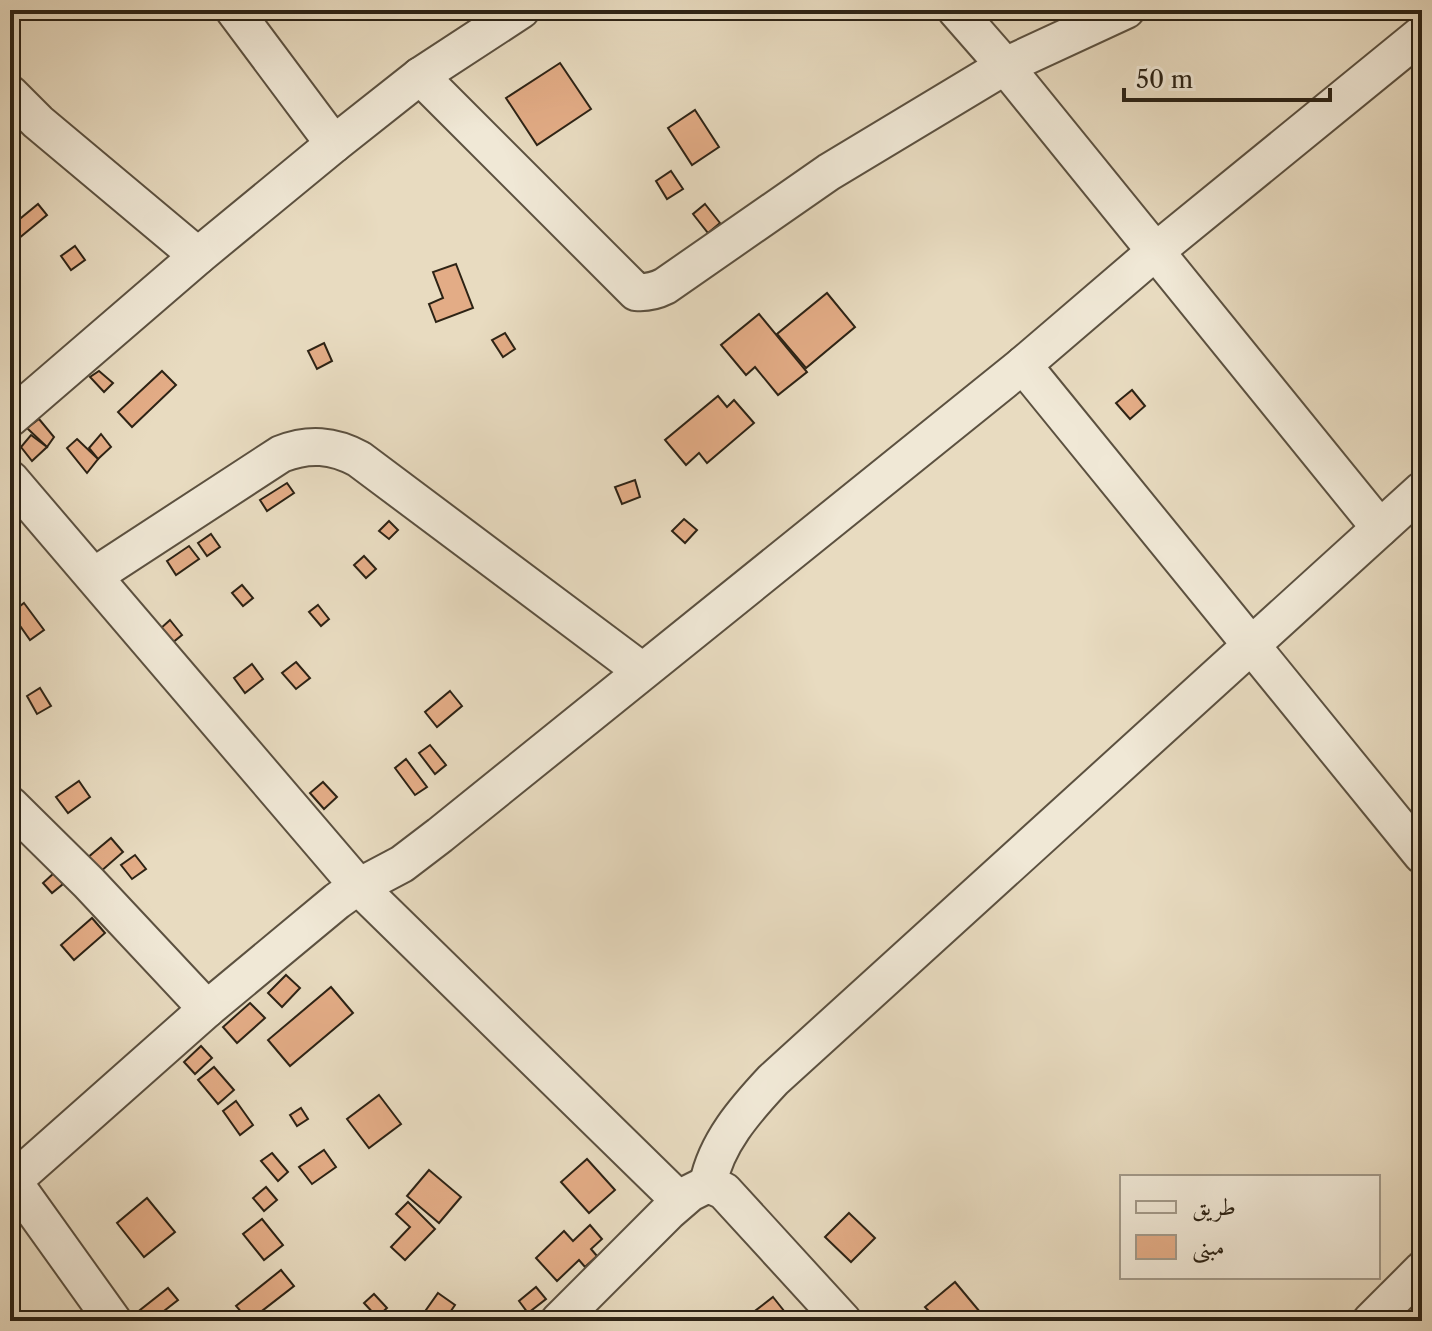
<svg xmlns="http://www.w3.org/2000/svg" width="1432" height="1331" font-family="'Libre Caslon Text',Amiri,serif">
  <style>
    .building { fill: #e3ac86; stroke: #2d2315; stroke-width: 2 }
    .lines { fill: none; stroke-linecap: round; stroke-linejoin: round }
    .minor-casing { stroke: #5c5140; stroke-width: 40 }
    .minor { stroke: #f0e8d6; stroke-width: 36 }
  </style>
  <rect width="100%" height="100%" fill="#e8dbc0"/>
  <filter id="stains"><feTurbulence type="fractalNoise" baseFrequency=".0025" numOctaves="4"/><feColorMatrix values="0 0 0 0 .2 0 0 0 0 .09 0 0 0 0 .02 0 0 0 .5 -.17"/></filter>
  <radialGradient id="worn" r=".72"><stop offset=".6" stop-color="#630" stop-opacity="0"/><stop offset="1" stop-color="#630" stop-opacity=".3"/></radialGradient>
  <g class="building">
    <path d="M560 63 591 109 537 145 506 98Z"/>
    <path d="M695 110 719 147 692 165 668 128Z"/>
    <path d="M671 171 683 189 667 199 656 181Z"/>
    <path d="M38 204 47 215 18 239 10 227Z"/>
    <path d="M705 204 720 223 708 233 693 214Z"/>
    <path d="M75 246 85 260 71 270 61 256Z"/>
    <path d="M456 264 473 308 436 322 429 304 443 298 433 272Z"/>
    <path d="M827 293 855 327 806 368 777 334Z"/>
    <path d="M759 314 807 372 778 395 755 367 746 375 721 345Z"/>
    <path d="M505 333 515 349 503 357 492 340Z"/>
    <path d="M324 343 332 361 317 369 308 351Z"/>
    <path d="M99 371 113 383 104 392 90 377Z"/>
    <path d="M162 371 176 385 132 427 118 412Z"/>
    <path d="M1132 390 1145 406 1130 419 1116 403Z"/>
    <path d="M718 396 727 407 734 400 754 423 707 463 699 453 686 465 665 440Z"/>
    <path d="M39 419 54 437 47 447 27 428Z"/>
    <path d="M101 434 111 447 98 459 89 448Z"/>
    <path d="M31 435 47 447 32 461 21 447Z"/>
    <path d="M77 439 98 459 87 473 67 448Z"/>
    <path d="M635 480 640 497 622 504 615 487Z"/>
    <path d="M287 483 294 493 267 511 260 500Z"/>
    <path d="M684 519 697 530 685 543 672 531Z"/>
    <path d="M389 521 398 530 389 539 379 531Z"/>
    <path d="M211 534 220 547 207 556 198 543Z"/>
    <path d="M189 546 199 559 176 575 167 561Z"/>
    <path d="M364 556 376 569 366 578 354 565Z"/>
    <path d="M242 585 253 598 243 606 232 593Z"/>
    <path d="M24 603 44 630 30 640 11 613Z"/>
    <path d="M318 605 329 619 321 626 309 612Z"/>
    <path d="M170 620 182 635 172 643 160 629Z"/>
    <path d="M296 662 310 678 296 689 282 673Z"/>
    <path d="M252 664 263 679 245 693 234 678Z"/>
    <path d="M40 688 51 706 37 714 27 696Z"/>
    <path d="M450 691 462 706 437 727 425 712Z"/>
    <path d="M430 745 446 765 435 774 419 753Z"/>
    <path d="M406 759 427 787 415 795 395 768Z"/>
    <path d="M79 781 90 797 68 813 56 797Z"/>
    <path d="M323 782 337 797 324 809 310 793Z"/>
    <path d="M111 838 123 852 92 879 80 864Z"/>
    <path d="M135 855 146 869 132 879 121 865Z"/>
    <path d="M54 873 63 884 52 893 43 883Z"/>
    <path d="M92 918 105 933 74 960 61 945Z"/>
    <path d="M286 975 300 988 282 1007 268 993Z"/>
    <path d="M331 987 353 1013 290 1066 268 1040Z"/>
    <path d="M250 1003 265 1018 237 1043 223 1027Z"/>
    <path d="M201 1046 212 1058 195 1074 184 1062Z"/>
    <path d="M214 1067 234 1090 218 1104 198 1080Z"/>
    <path d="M379 1095 401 1124 369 1148 347 1119Z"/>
    <path d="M236 1101 253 1125 240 1135 223 1111Z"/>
    <path d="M301 1108 308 1119 297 1126 290 1115Z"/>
    <path d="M324 1150 336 1167 312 1184 299 1167Z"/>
    <path d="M272 1153 288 1172 278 1181 261 1161Z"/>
    <path d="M587 1159 615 1190 589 1213 561 1182Z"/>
    <path d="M429 1170 461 1197 439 1223 407 1196Z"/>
    <path d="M266 1187 277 1200 264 1211 253 1198Z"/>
    <path d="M147 1198 175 1232 144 1257 117 1223Z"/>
    <path d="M408 1202 435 1229 405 1260 391 1247 410 1227 396 1214Z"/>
    <path d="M849 1213 875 1238 851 1262 825 1237Z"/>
    <path d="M262 1219 283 1245 264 1260 243 1234Z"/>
    <path d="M590 1225 602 1239 591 1249 597 1256 585 1267 579 1260 557 1281 536 1258 564 1231 573 1241Z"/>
    <path d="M281 1270 294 1286 249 1321 236 1306Z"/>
    <path d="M955 1282 980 1312 970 1321H938L925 1307Z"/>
    <path d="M536 1287 546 1299 528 1313 519 1301Z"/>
    <path d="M168 1288 178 1300 151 1321H140L135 1314Z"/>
    <path d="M438 1293 455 1305 444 1321 426 1310Z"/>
    <path d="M374 1294 387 1308 377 1317 364 1303Z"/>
    <path d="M773 1297 792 1321H750L747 1317Z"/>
  </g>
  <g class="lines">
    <defs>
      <g id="minor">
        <path d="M234 10 334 144"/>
        <path d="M956 10 1005 66 1380 528"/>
        <path d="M420 76 636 292C647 293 655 291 665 286L829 172 1005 66 1126 10"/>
        <path d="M10 94 38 122 198 256"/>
        <path d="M1023 365 1422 855"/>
        <path d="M10 418 198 256 334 144 420 76 521 10"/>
        <path d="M10 479 359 887 680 1201"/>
        <path d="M94 576 281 454C309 443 333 445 359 459L642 671"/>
        <path d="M10 805 89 883 207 1009"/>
        <path d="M10 1177 113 1321"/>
        <path d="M13 1181 207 1009 337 901 351 891 402 864 440 835 1023 365 1156 251 1422 34"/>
        <path d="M708 1184C716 1143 745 1110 773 1080L1422 490"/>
        <path d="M559 1321 668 1212 690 1193 708 1184 724 1191 843 1321"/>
        <path d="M1371 1321 1422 1270"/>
      </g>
    </defs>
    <use href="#minor" class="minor-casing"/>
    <use href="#minor" class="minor"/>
  </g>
  <rect width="1432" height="1331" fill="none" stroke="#e8dbc0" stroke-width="40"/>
  <rect x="12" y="12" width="1408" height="1307" fill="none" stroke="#2d2315" stroke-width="4"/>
  <rect x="20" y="20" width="1392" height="1291" fill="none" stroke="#2d2315" stroke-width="2"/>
  <rect x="1120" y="1175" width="260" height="104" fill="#f0e8d6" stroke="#a29989" stroke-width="2"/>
  <rect x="1136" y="1201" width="40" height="12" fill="#f0e8d6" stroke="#a29989" stroke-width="2"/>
  <text x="1192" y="1215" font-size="24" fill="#2d2315">طريق</text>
  <rect x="1136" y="1235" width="40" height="24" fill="#e3ac86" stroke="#a29989" stroke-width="2"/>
  <text x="1192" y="1255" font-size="24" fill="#2d2315">مبنى</text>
  <path d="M1124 88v12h206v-12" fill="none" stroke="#2d2315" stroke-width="4"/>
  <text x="1136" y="88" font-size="24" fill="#2d2315" stroke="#f0e8d6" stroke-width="6" paint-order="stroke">50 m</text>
  <rect width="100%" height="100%" filter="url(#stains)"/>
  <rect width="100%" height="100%" fill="url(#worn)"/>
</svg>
